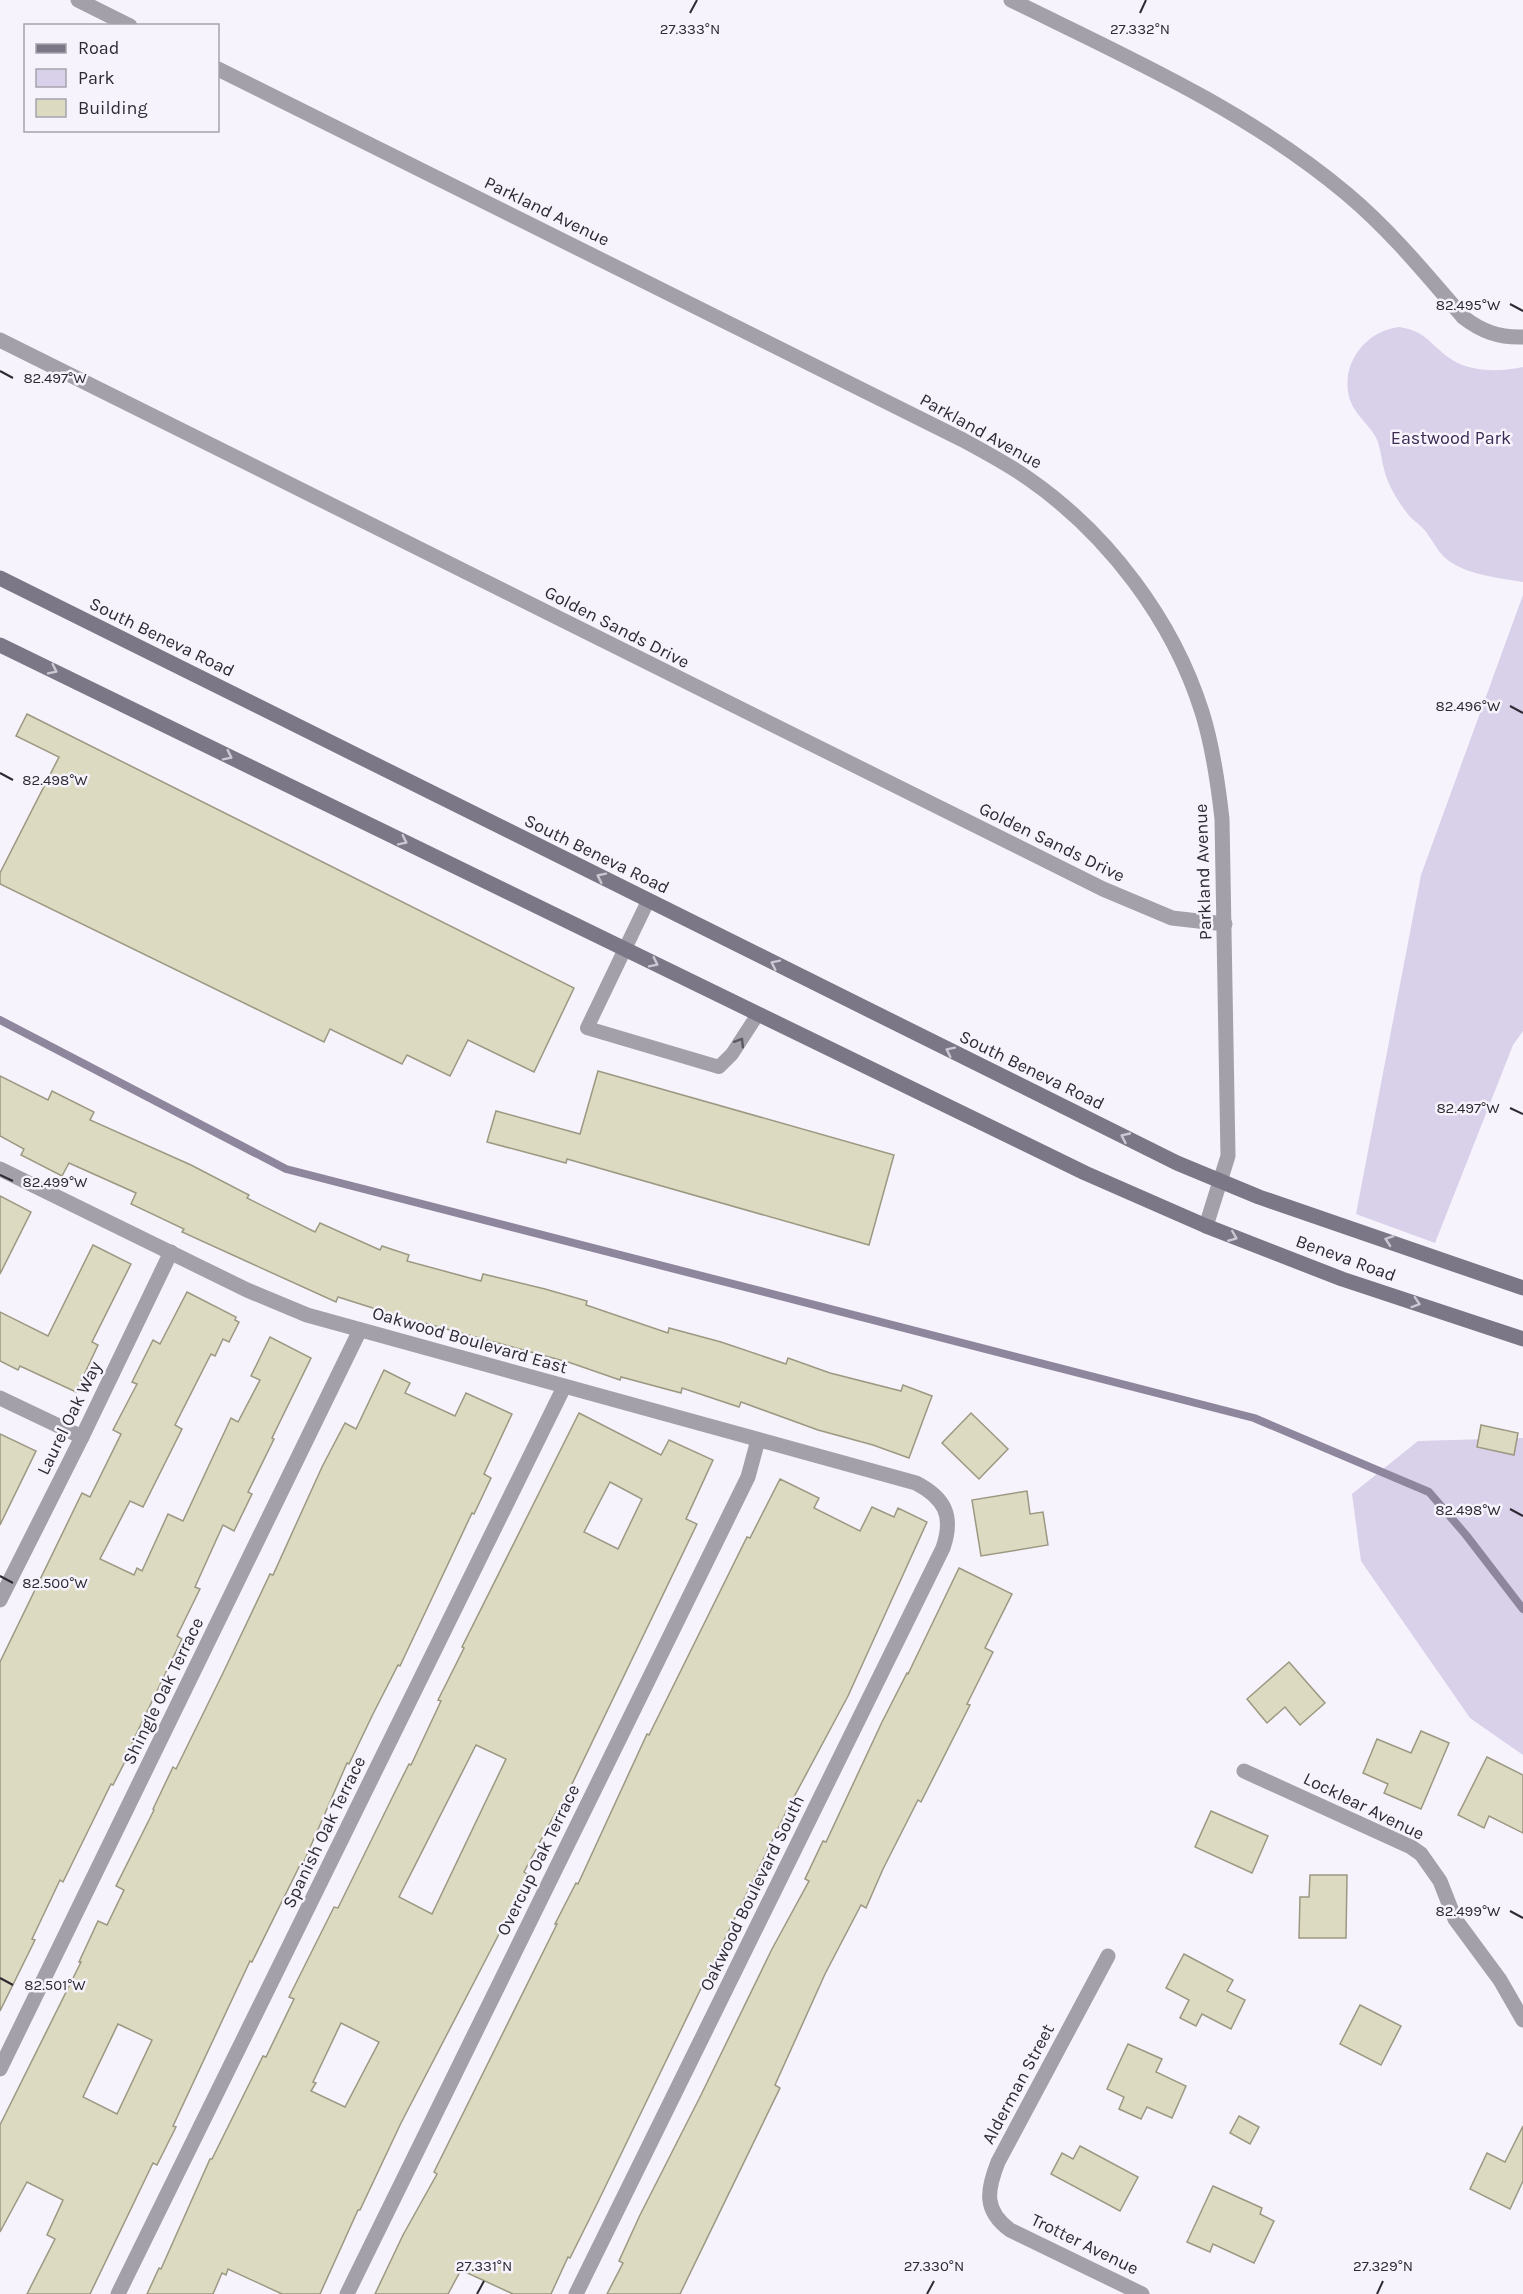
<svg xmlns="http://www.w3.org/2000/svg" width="1523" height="2294" font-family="Karla,sans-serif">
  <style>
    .green { fill: #d9d0ea }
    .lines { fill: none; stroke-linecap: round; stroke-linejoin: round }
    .stream { stroke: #8e869d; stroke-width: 8 }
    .building { fill: #dddac2; stroke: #9c9882; stroke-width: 1.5; fill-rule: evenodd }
    .service { stroke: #a3a0aa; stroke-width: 14 }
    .minor { stroke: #a3a0aa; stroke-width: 15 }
    .secondary { stroke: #7c7786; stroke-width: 15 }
    .oneway { stroke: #cbc8d3 }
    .oneway2 { stroke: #5c5963 }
    .ticks { fill: none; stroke: #2d2a33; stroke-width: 2 }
    .labels { text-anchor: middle; stroke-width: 5; stroke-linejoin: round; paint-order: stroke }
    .street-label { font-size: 18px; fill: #2d2a33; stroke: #f6f3fc }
    .park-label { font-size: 18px; fill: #3b2a53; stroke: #f6f3fc }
    .ticks-label { font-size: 15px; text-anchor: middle; fill: #2d2a33; stroke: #f6f3fc; stroke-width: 5; stroke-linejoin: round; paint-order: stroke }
  </style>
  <rect width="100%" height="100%" fill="#f6f3fc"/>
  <g class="green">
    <path d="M1399 327C1428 331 1431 347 1454 361 1472 372 1502 372 1523 367V582C1499 578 1469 575 1449 561 1438 553 1434 542 1426 532 1421 525 1412 520 1407 513 1398 501 1389 487 1385 473 1382 463 1381 452 1378 442 1372 426 1356 417 1350 400 1339 365 1365 331 1399 327Z"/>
    <path d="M1523 595V1031L1513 1045 1435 1243 1356 1214 1421 875Z"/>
    <path d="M1523 1438V1755L1470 1718 1361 1561 1352 1494 1418 1441Z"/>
  </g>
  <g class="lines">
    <path class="stream" d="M0 1020 286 1169 1254 1418 1429 1492 1466 1535 1523 1609"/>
  </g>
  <g class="building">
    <path d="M27 714 574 988 534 1072 468 1040 450 1076 407 1055 402 1064 330 1029 324 1042 0 884V873L59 757 16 736Z"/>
    <path d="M598 1071 894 1155 869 1245 567 1159 566 1163 487 1142 496 1111 580 1134Z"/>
    <path d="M0 1076 48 1100 52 1091 94 1112 90 1120 191 1165 249 1195 247 1198 315 1232 320 1223 380 1250 382 1246 409 1255 407 1261 481 1281 483 1274 545 1289 587 1301 586 1305 668 1333 669 1328 721 1342 786 1364 788 1358 830 1373 901 1391 903 1385 932 1396 909 1458 873 1445 818 1430 741 1402 739 1407 682 1388 681 1393 621 1377 620 1380 571 1363 395 1315 338 1297 336 1302 182 1232 184 1229 131 1204 136 1193 69 1163 62 1176 21 1155 24 1149 0 1136Z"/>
    <path d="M0 1196 31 1212 0 1274Z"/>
    <path d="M93 1245 131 1264 92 1342 98 1345 76 1392 20 1366 18 1370 0 1361V1312L48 1336Z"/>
    <path d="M187 1292 236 1317 235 1320 239 1322 229 1342 223 1339 215 1356 211 1354 175 1425 182 1429 143 1507 130 1501 100 1559 134 1575 137 1568 142 1571 168 1514 183 1521 231 1418 238 1422 260 1380 251 1376 270 1337 311 1358 272 1438 274 1439 248 1492 252 1494 234 1531 223 1525 195 1587 200 1589 177 1636 182 1639 132 1743 134 1744 113 1785 111 1784 63 1882 60 1880 32 1939 35 1940 0 2011V1662L82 1493 90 1497 121 1434 113 1430 137 1384 132 1382 153 1340 160 1344Z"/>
    <path d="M384 1370 410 1383 405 1393 455 1416 466 1393 512 1414 484 1474 491 1478 474 1514 472 1513 400 1666 398 1665 373 1714 349 1764 347 1763 302 1866 300 1865 252 1962 250 1961 173 2126 176 2127 157 2165 153 2163 90 2294H27L55 2239 47 2235 63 2200 27 2182 0 2232V2125L81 1962H79L98 1921 107 1925 124 1890 116 1886 154 1810 153 1809 173 1767 176 1769 223 1673 270 1574 273 1575 322 1467 345 1423 356 1429ZM118 2024 152 2040 117 2114 83 2097Z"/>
    <path d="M579 1413 661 1455 669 1440 713 1460 686 1519 697 1524 559 1811 557 1810 524 1872 527 1874 498 1936 401 2123 360 2210H358L320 2294H282L228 2269 226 2275 222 2273 213 2294H147L159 2268 161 2269 210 2159H212L263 2056 266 2057 294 1999 289 1997 334 1907 338 1908 392 1798 409 1764 411 1765 441 1701 438 1700 464 1648 462 1647ZM610 1482 642 1499 618 1549 584 1532ZM476 1745 506 1759 432 1914 399 1897ZM341 2023 379 2042 345 2107 311 2091 316 2083 313 2082Z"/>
    <path d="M971 1413 1008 1449 979 1479 942 1443Z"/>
    <path d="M1481 1425 1518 1433 1514 1455 1477 1447Z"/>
    <path d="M0 1434 36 1451 0 1525Z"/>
    <path d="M780 1479 819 1498 814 1508 860 1531 872 1507 894 1517 898 1508 927 1522 848 1696 787 1810 596 2206 570 2258 568 2257 551 2294H513L461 2270 448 2294H375L403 2235 437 2174 434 2172 557 1924H555L576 1883 578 1884 647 1734 649 1735 747 1537 750 1538Z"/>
    <path d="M1027 1491 1030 1514 1043 1512 1048 1545 981 1556 972 1500Z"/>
    <path d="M959 1568 1012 1594 985 1648 993 1652 967 1704 970 1705 921 1802 918 1800 883 1869 866 1908 861 1905 825 1974 775 2085 780 2088 680 2294H607L623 2263 619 2261 640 2215 701 2095 772 1949 809 1881 805 1879 823 1841 826 1842 882 1722 907 1673 908 1674Z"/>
    <path d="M1289 1662 1325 1703 1300 1725 1285 1707 1267 1723 1247 1699Z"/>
    <path d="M1421 1731 1449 1743 1421 1809 1384 1793 1388 1784 1363 1773 1377 1739 1411 1753Z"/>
    <path d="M1487 1757 1523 1775V1833L1489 1816 1484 1828 1458 1815Z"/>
    <path d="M1211 1811 1268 1836 1252 1873 1195 1847Z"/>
    <path d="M1310 1875H1347L1346 1938H1299L1300 1897H1309Z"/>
    <path d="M1184 1954 1233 1980 1227 1991 1245 2000 1231 2029 1202 2014 1196 2026 1180 2018 1189 2000 1166 1988Z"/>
    <path d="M1360 2005 1401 2026 1381 2065 1340 2044Z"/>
    <path d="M1128 2044 1162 2059 1156 2072 1186 2086 1172 2118 1147 2107 1141 2119 1119 2109 1124 2097 1107 2089Z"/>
    <path d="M1239 2116 1259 2127 1250 2144 1230 2133Z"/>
    <path d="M1523 2126V2181L1510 2209 1470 2189 1487 2153 1505 2162Z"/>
    <path d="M1080 2146 1138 2177 1120 2211 1051 2174 1062 2153 1073 2159Z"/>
    <path d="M1213 2186 1262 2208 1260 2214 1274 2221 1254 2263 1213 2244 1210 2252 1187 2242Z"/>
  </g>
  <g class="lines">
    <path class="service" d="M648 901 587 1028 719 1067 732 1054 758 1014"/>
    <g class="minor">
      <path d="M78 0 130 26"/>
      <path d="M1011 0C1127 57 1247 110 1347 194 1390 230 1426 274 1463 317 1481 331 1499 338 1523 337"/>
      <path d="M218 69 963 440C985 452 1008 464 1029 479 1108 534 1173 620 1202 712 1213 747 1218 783 1222 819L1228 1156 1206 1226"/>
      <path d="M0 340 1103 889 1172 918 1225 924"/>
      <path d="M0 1169 247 1290 307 1315 916 1483C945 1498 954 1516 943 1548L576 2294"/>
      <path d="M0 1398 82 1437"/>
      <path d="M0 1600 82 1437 171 1252"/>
      <path d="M1244 1771 1411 1847 1421 1854 1440 1881 1455 1919 1500 1980 1523 2020"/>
      <path d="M1108 1956 998 2162C987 2190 983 2210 1010 2230L1142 2294"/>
      <path d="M0 2069 360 1330"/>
      <path d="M118 2294 564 1387"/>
      <path d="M347 2294 748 1477 758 1440"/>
    </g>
    <g class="secondary">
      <path d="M0 578 1177 1163 1259 1197 1523 1288"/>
      <path d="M0 645 1085 1173 1206 1226 1342 1279 1523 1339"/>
    </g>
  </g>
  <defs><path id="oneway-chevron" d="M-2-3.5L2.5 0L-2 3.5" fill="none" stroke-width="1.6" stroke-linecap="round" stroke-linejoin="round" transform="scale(1.5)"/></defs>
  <g class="oneway">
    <use href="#oneway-chevron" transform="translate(53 670) rotate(26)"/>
    <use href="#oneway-chevron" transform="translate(228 756) rotate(26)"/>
    <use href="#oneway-chevron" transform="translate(403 841) rotate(26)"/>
    <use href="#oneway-chevron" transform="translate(601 877) rotate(-154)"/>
    <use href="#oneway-chevron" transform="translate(654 963) rotate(26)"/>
    <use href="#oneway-chevron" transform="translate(775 964) rotate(-154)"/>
    <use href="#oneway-chevron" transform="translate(950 1051) rotate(-154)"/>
    <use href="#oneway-chevron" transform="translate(1125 1137) rotate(-155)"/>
    <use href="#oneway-chevron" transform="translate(1233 1237) rotate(22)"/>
    <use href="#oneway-chevron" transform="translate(1389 1240) rotate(-161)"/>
    <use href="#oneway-chevron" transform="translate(1416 1303) rotate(18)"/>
  </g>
  <use class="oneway2" href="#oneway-chevron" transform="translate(740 1042) rotate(-58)"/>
  <path class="ticks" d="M690 13 697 0M1140 13 1146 0M1510 304 1523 311M0 371 13 378M1510 706 1523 713M0 773 13 780M1510 1108 1523 1114M0 1175 13 1181M1510 1509 1523 1516M0 1576 13 1583M1510 1911 1523 1918M0 1978 13 1985M477 2294 484 2281M927 2294 934 2281M1377 2294 1383 2281"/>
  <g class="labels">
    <g class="street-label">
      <text transform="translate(547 211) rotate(26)" y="6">Parkland Avenue</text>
      <text transform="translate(981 431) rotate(29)" y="6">Parkland Avenue</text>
      <text transform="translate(617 627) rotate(27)" y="6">Golden Sands Drive</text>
      <text transform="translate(162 637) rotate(26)" y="6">South Beneva Road</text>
      <text transform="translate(1052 842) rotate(26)" y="6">Golden Sands Drive</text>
      <text transform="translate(597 854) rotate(26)" y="6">South Beneva Road</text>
      <text transform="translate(1203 872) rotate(-92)" y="6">Parkland Avenue</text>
      <text transform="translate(1032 1070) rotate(26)" y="6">South Beneva Road</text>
      <text transform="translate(1346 1258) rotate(20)" y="6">Beneva Road</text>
      <text transform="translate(470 1340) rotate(16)" y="6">Oakwood Boulevard East</text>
      <text transform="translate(69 1418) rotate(-64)" y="6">Laurel Oak Way</text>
      <text transform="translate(163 1691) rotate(-64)" y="6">Shingle Oak Terrace</text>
      <text transform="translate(1364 1806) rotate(26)" y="6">Locklear Avenue</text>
      <text transform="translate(324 1832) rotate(-64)" y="6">Spanish Oak Terrace</text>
      <text transform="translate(538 1860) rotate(-64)" y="6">Overcup Oak Terrace</text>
      <text transform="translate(752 1893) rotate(-64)" y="6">Oakwood Boulevard South</text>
      <text transform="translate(1018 2084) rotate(-62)" y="6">Alderman Street</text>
      <text transform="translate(1085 2244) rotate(26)" y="6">Trotter Avenue</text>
    </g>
    <g class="park-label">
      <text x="1451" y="444">Eastwood Park</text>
    </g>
  </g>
  <g class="ticks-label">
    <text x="690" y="34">27.333°N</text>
    <text x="1140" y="34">27.332°N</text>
    <text x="1468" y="310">82.495°W</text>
    <text x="55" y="383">82.497°W</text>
    <text x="1468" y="711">82.496°W</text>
    <text x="55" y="785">82.498°W</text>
    <text x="1468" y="1113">82.497°W</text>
    <text x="55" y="1187">82.499°W</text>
    <text x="1468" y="1515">82.498°W</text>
    <text x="55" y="1588">82.500°W</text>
    <text x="1468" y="1916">82.499°W</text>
    <text x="55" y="1990">82.501°W</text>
    <text x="484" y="2271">27.331°N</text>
    <text x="934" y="2271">27.330°N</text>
    <text x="1383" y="2271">27.329°N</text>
  </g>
  <rect x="24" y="24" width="195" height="108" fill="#f6f3fc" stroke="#a6a3ac" stroke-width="1.5"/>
  <rect x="36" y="44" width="30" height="9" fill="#7c7786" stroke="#a6a3ac" stroke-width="1.5"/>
  <text x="78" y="54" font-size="18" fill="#2d2a33">Road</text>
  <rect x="36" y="69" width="30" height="18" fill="#d9d0ea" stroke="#a6a3ac" stroke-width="1.5"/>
  <text x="78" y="84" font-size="18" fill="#2d2a33">Park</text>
  <rect x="36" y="99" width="30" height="18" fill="#dddac2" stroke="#a6a3ac" stroke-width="1.5"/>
  <text x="78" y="114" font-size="18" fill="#2d2a33">Building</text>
</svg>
